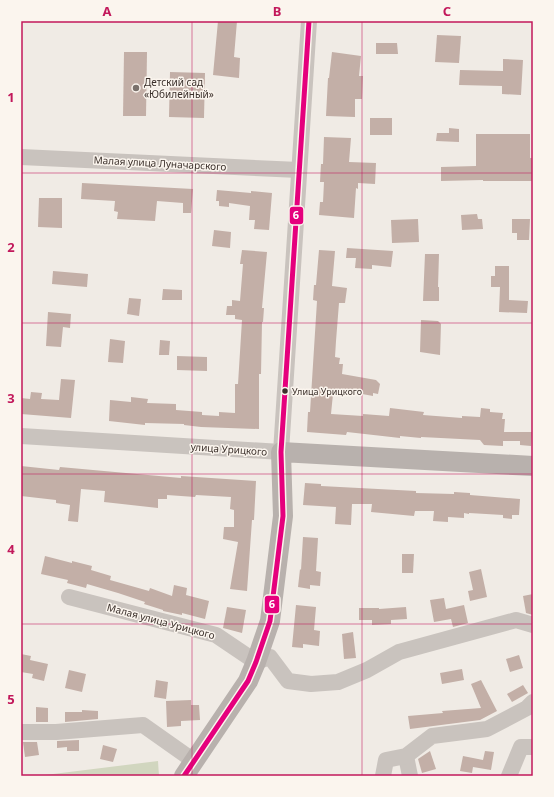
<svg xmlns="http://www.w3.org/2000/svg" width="554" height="797" font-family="'Noto Sans',sans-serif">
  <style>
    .green { fill: #d1d6bf }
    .building { fill: #c3afa7 }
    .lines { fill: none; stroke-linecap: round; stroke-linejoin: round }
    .minor { stroke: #c9c3be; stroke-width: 16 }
    .major { stroke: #b8b1ad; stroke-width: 20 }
    .bus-1-casing { stroke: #fbf5ee; stroke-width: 8 }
    .bus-1 { stroke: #e5007d; stroke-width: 5 }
    .grid { fill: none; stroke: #c2185b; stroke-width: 1; stroke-opacity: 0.55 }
    .poi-dot { fill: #7a716c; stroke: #fbf5ee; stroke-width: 1.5 }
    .bus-dot { fill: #3b302b; stroke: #fbf5ee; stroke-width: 1.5 }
    .labels { text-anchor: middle; stroke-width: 3; stroke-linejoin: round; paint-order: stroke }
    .bus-label { font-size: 9px; fill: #3b302b; stroke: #fbf5ee; text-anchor: start }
    .poi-label { font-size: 10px; fill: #3b302b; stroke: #fbf5ee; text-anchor: start }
    .street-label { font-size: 10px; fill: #3b302b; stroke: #fbf5ee }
    .line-badge { stroke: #fbf5ee; stroke-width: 1.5 }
    .badge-label { font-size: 11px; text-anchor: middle; font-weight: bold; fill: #fff }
    .neatline { fill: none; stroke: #c2185b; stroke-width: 1.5 }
    .grid-label { font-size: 13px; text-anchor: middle; font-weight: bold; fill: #c2185b }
  </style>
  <rect width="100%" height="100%" fill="#f0ebe5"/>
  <path class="green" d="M158 761 159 776H37Z"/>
  <g class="building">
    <path d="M218 21H237L234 57 240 58 239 78 213 75Z"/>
    <path d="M437 35 461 36 459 63 435 62Z"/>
    <path d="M376 43H397L398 54H376Z"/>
    <path d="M124 52H147L146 116H123Z"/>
    <path d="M332 52 361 56 359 76H363L362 99H355V117L326 116 328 78H329Z"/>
    <path d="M503 59 523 60 521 95 502 94V86L459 85 460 70 503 71Z"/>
    <path d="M170 72 205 73 204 118 169 117Z"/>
    <rect x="370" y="118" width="22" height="17"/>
    <path d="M449 128 459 129V142L436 141 437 133H449Z"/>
    <path d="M476 134H530V158H533V181H483V180L441 181V167L476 166Z"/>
    <path d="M324 137 351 138 349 162 376 163 375 184 358 183V189L356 188 354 218 319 215 320 202H323L324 182H320L321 164H323Z"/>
    <path d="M82 183 193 189 191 213H183V203L157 201 155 221 117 219 118 212 114 211 115 201 81 199Z"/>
    <path d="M217 190 251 193V191L272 193 269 230 254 229 255 220H249L250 206 229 203V207L219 206V201H216Z"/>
    <path d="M39 198H62V228L38 227Z"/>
    <path d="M477 214 478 219H482L483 229 462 230 461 215Z"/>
    <path d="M418 219 419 242 392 243 391 220Z"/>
    <path d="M512 219H530L529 240H517V233H512Z"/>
    <path d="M214 230 231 232 230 248 212 246Z"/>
    <path d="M347 248 393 251 391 267 372 265V269L355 268 356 258H346Z"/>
    <path d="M242 250 267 252 262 308H264L263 322H262L261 374H259V429L201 427 184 425V424L145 423V425L109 421 110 400 131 402V397L148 399 147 403 176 404V410L202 412V415L219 416V412L235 413V384H238L242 320 235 319V315H226L227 306H232V300L240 301 243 264H240Z"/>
    <path d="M319 250 335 251 332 286 347 288 345 303H339L336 341 335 357 340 358 339 364H343L342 374 376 380 380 384 378 394 373 393V396L346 391V395L333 394 331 414 363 416V414L389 416 390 408 424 412 423 415 462 418V416L480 417 481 408 490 409V412L503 413 502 419H505L504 432H532L531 446 520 445V441H503V446L484 445 480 440 421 437V438L400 436V438L347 432 346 435 307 432 308 412H310L317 301 313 300 314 285H316Z"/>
    <path d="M425 254H439L438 287H439V301H423Z"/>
    <path d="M495 266H509V300L528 301 527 313 499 312 500 287H491V276H495Z"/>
    <path d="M53 271 88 274 87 287 52 284Z"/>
    <path d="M163 289 182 290V300H162Z"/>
    <path d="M129 298 141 299 139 316 127 314Z"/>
    <path d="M48 312 71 314 70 328 63 327 61 347 46 346Z"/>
    <path d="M421 320 438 321 441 324 440 355 420 352Z"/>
    <path d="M110 339 125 341 123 363 108 362Z"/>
    <path d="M160 340 170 341 169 355H159Z"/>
    <path d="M177 356 207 357V371L177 370Z"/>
    <path d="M61 379 75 380 71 418 21 414V398L30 399 31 392 42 393 41 399 59 400Z"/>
    <path d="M21 466 59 470 60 467 181 478V476L256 481 254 520H252L247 591 230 589 238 542 223 539 224 527H234V510L230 509 231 497 196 495 195 497 167 495V499H158V508L104 502 105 491 81 489 78 522 68 521 70 505 56 503V500L21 496Z"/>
    <path d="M305 483 321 484V486L416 491V493L454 494V492L470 493V495L520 499 519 515H512V519L503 518V515L469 513V514L464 513V518L448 517V522L433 521 434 511H415L414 516 371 512 372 504H352L351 525 335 524 336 507 303 505Z"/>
    <path d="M303 537 318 538 316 571 321 572 320 586 310 585V589L298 587 300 569 301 570Z"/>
    <path d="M402 554H414L413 573H402Z"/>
    <path d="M45 556 72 563V561L92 566 91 570 111 576 110 580 149 591 150 588 172 596 174 585 187 588 186 595 209 601 205 619 182 613V615L163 611V610L144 604 145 602 118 593 87 584 86 588 67 583 68 580 41 574Z"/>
    <path d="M481 569 487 597 470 601 468 591 473 590 469 572Z"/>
    <path d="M533 594V615L526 613 523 596Z"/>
    <path d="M444 598 446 609 464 605 468 623 453 627 451 619 434 622 430 600Z"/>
    <path d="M296 605 316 607 314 630 320 631 319 646 303 644V648L292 647Z"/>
    <path d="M227 607 246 610 242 633 223 628Z"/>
    <path d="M406 607 407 619 391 620V624L372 625V620H359V608H379V609Z"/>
    <path d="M353 632 356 658 344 659 342 634Z"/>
    <path d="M21 654 31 656 30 660 48 664 44 681 32 678 33 674 21 672Z"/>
    <path d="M519 655 523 668 510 672 506 659Z"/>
    <path d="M462 669 464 680 442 684 440 673Z"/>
    <path d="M69 670 86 674 82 692 65 688Z"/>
    <path d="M156 680 168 682 166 699 154 697Z"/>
    <path d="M481 680 497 711 480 720 410 729 408 716 443 713 442 711 481 708 471 684Z"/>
    <path d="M523 685 528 693 512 702 507 694Z"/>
    <path d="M191 700V705H199L200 720 181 721V726L167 727 166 701Z"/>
    <path d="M36 707 48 708V722H36Z"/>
    <path d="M82 710 98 711V719L65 722V712H82Z"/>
    <path d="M79 740V751H67V747L57 748V741Z"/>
    <path d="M23 742H37L39 755 25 757Z"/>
    <path d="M103 745 117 749 113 762 100 759Z"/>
    <path d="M430 751 436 769 422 773 418 759Z"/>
    <path d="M485 751 494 752 491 770 473 767 472 773 460 771 463 756 483 760Z"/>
  </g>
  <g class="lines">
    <g class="minor">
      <path d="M21 157 299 170"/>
      <path d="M21 436 281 452 309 21"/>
      <path d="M69 597 216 635 256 662 270 657 288 681 311 684 338 682 367 670 399 652 516 620 533 625"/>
      <path d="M21 732H56L143 725 194 761"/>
      <path d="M406 756 410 776"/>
      <path d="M383 776 386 760 406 756 432 736 487 729 527 708 533 702"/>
      <path d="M509 776 521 747H533"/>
    </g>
    <path class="major" d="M184 776 248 681 256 662 270 621 283 516 281 452 533 466"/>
    <defs>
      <path id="bus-1" d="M184 776 248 681 256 662 270 621 283 516 281 452 309 21"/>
    </defs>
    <use href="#bus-1" class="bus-1-casing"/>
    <use href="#bus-1" class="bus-1"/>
  </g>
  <path class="grid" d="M192 21V776M362 21V776M21 173H533M21 323H533M21 474H533M21 624H533"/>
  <circle class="poi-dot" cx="136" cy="88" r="4"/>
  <circle class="bus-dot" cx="285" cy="391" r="3.5"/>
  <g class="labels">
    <g class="bus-label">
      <text x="292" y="395">Улица Урицкого</text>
    </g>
    <g class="poi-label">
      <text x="144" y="86">Детский сад<tspan x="144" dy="12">«Юбилейный»</tspan></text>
    </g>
    <g class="street-label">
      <text transform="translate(160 163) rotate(3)" y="4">Малая улица Луначарского</text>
      <text transform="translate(229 449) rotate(4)" y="4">улица Урицкого</text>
      <text transform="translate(161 621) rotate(15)" y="4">Малая улица Урицкого</text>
    </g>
  </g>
  <g class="line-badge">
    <rect x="289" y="206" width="15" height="19" rx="4" fill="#e5007d"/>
    <rect x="264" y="595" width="16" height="19" rx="4" fill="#e5007d"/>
  </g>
  <g class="badge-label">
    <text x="296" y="219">6</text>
    <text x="272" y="608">6</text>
  </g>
  <rect width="554" height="797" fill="none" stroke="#fbf5ee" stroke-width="44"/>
  <rect x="22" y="22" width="510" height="753" class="neatline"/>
  <g class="grid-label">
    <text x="107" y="16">A</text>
    <text x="277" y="16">B</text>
    <text x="447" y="16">C</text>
    <text x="11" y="102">1</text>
    <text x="11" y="252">2</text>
    <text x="11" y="403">3</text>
    <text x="11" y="554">4</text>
    <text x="11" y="704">5</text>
  </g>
</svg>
